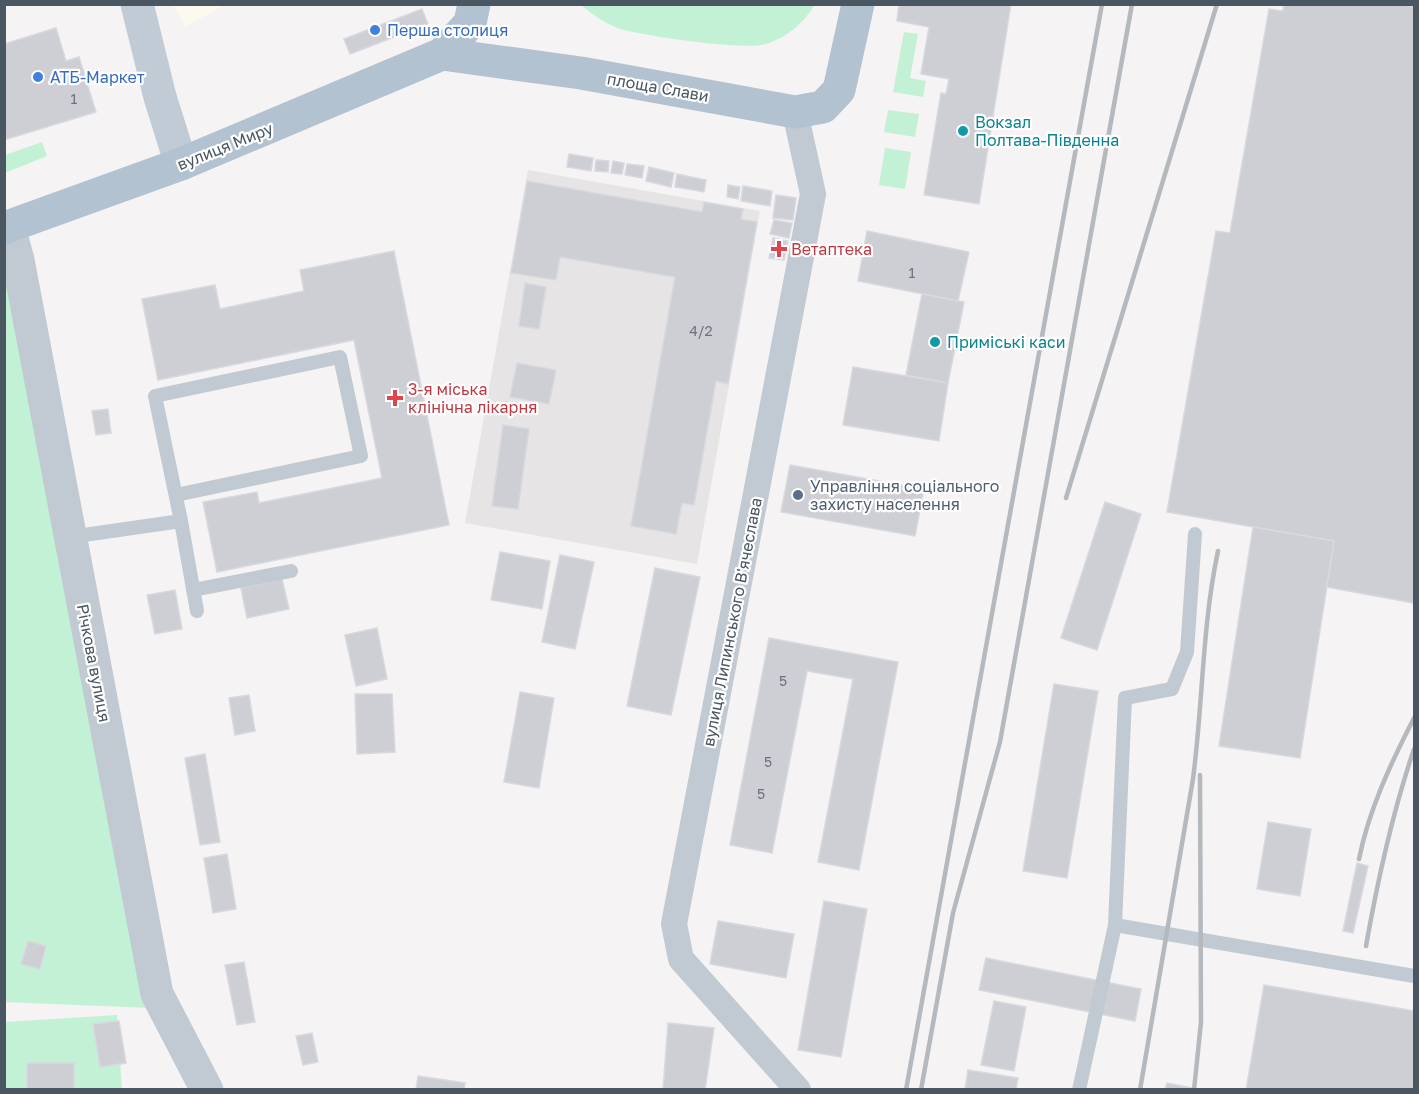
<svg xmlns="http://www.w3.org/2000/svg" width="1419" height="1094" font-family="'Golos Text',sans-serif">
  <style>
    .commercial { fill: #fdf9ef }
    .education { fill: #e6e4e5 }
    .green { fill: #c3f1d5 }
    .building { fill: #cdcfd5; stroke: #d7d9de; stroke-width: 1.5 }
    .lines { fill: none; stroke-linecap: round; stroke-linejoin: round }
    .service { stroke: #c1cad2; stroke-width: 14 }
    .minor { stroke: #c1cad2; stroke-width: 26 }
    .tertiary { stroke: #c1cad2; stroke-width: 33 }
    .secondary { stroke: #c1cbd6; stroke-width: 33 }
    .primary { stroke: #b3c2d1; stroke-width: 33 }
    .rail { stroke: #b5b8bd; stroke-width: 4.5 }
    .shop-dot { fill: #3f7fe0; stroke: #fff; stroke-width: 2 }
    .culture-dot { fill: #0f9aa8; stroke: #fff; stroke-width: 2 }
    .health-dot { fill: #e0444e; stroke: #fff; stroke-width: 2 }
    .service-dot { fill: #5c6f8a; stroke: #fff; stroke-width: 2 }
    .labels { text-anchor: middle; stroke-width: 4.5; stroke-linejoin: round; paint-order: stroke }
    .number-label { font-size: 14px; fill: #6b747e }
    .shop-label { font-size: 16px; fill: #366cbe; stroke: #fff; text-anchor: start }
    .street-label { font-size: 16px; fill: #4a5661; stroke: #fff }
    .culture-label { font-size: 16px; fill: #0d838f; stroke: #fff; text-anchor: start }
    .health-label { font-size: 16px; fill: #be3a42; stroke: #fff; text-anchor: start }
    .service-label { font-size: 16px; fill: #4e5e75; stroke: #fff; text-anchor: start }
  </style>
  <rect width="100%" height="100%" fill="#f5f3f3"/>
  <path class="commercial" d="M173 5H225L185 27Z"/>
  <path class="education" d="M528 170 760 211 697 564 465 523Z"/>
  <g class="green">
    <path d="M581 5H815C802 24 788 37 766 44 746 51 647 36 624 30 607 25 594 16 581 5Z"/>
    <path d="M904 32 918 34 910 78 926 81 923 97 893 92Z"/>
    <path d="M888 110 919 114 915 137 884 132Z"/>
    <path d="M42 142 47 156 5 173V155Z"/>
    <path d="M885 148 911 152 905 189 879 185Z"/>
    <path d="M4 270 152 1008 5 1002Z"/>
    <path d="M117 1015 122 1089 5 1090V1022Z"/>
  </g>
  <g class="building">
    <path d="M899 4H1011L979 204 924 195 941 93 946 94 949 79 921 74 929 27 897 21Z"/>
    <path d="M1284 4H1399L1414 7V603L1326 587 1334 541 1167 512 1216 231 1230 233 1269 9 1283 11Z"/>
    <path d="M422 9 428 24 350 54 344 39Z"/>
    <path d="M56 28 66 61 79 57 96 112 4 140V44Z"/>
    <path d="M569 154 593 158 591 171 567 167Z"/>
    <path d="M596 160 609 161 608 172 595 171Z"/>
    <path d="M613 161 624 163 622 174 611 173Z"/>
    <path d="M627 164 644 166 642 178 625 175Z"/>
    <path d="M649 167 674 173 671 187 646 181Z"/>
    <path d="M677 174 706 180 704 192 675 187Z"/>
    <path d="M527 181 702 212 704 202 743 209 741 219 757 222 728 384 716 381 694 505 682 503 676 534 631 526 675 277 560 257 556 280 511 273Z"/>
    <path d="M728 185 740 187 738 199 727 197Z"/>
    <path d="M743 186 772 191 770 206 741 201Z"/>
    <path d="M776 195 796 198 793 220 773 218Z"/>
    <path d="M774 220 792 223 789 238 770 234Z"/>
    <path d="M867 231 969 252 958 301 858 281Z"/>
    <path d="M773 238 788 241 784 260 769 258Z"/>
    <path d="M394 251 449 525 217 572 203 502 257 492 259 503 382 478 354 340 158 380 142 299 215 285 220 309 304 291 300 270Z"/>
    <path d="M525 283 546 287 539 329 519 326Z"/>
    <path d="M922 294 964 302 948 383 906 375Z"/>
    <path d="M517 363 556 370 549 404 510 397Z"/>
    <path d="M853 367 948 383 939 441 843 425Z"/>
    <path d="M108 409 111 433 96 435 92 411Z"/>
    <path d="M503 425 529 429 518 509 492 506Z"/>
    <path d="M790 465 924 489 915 536 781 512Z"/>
    <path d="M1105 502 1141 514 1097 650 1061 638Z"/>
    <path d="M1253 527 1334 541 1300 758 1219 746Z"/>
    <path d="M500 552 550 561 542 609 491 600Z"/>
    <path d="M560 555 594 562 575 649 542 642Z"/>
    <path d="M655 568 700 577 671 715 627 706Z"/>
    <path d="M282 579 289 609 247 618 241 588Z"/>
    <path d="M175 590 182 629 155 634 147 595Z"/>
    <path d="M377 628 387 679 356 686 345 635Z"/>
    <path d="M769 638 898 662 859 870 818 862 853 679 807 671 772 853 730 845Z"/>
    <path d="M1054 684 1098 691 1067 878 1023 871Z"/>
    <path d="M520 692 554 698 539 788 504 782Z"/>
    <path d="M355 694H392L395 752 357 754Z"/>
    <path d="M249 695 255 731 235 735 229 698Z"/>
    <path d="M205 754 220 842 200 845 185 758Z"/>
    <path d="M1268 822 1311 829 1300 896 1257 889Z"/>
    <path d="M227 854 236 909 213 913 204 858Z"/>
    <path d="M1357 863 1368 866 1353 933 1343 931Z"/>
    <path d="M824 901 867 909 841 1057 798 1050Z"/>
    <path d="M718 921 794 934 786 978 710 964Z"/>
    <path d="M28 941 46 946 40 969 21 964Z"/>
    <path d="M986 958 1141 989 1135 1021 979 990Z"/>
    <path d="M244 962 255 1022 237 1025 225 965Z"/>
    <path d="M1264 985 1414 1011V1090H1246Z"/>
    <path d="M994 1001 1026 1007 1014 1071 981 1065Z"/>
    <path d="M119 1021 126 1063 100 1067 93 1024Z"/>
    <path d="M668 1023 714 1028 705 1090H663Z"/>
    <path d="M312 1033 318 1062 303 1065 296 1036Z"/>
    <rect x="27" y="1063" width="47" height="27"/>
    <path d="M968 1070 1018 1078 1016 1090H965Z"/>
    <path d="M418 1076 465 1083 464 1090H416Z"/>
    <path d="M1167 1083 1202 1090H1165Z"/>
  </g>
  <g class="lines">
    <g class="service">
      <path d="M181 521 197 611"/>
      <path d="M70 537 181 521 155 396 340 357 361 456 176 495"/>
      <path d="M193 590 291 571"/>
      <path d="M1115 925 1125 698 1172 689 1187 652 1195 534"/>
      <path d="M1079 1090 1115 925 1414 976"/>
    </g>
    <path class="minor" d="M795 112 813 194 674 924 681 959 798 1090"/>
    <path class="tertiary" d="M9 227 18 260 157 994 207 1090"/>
    <path class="secondary" d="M137 4 160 97 181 164"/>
    <g class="primary">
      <path d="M442 54 581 73 795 112 823 107 839 90 858 4"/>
      <path d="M4 228 181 164 442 54 470 23 474 4"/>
    </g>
    <g class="rail">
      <path d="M1066 498 1217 4"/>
      <path d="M1359 859C1369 809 1391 763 1414 718"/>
      <path d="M1366 946C1378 878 1392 814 1414 749"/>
      <path d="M906 1090 1102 4"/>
      <path d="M921 1090 953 913 1000 742 1132 4"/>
      <path d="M1140 1090 1193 779C1203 703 1202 626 1218 551"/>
      <path d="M1194 1090 1201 1022 1200 775"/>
    </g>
  </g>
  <g class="shop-dot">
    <circle cx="375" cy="30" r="6"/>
    <circle cx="38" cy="77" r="6"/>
  </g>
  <g class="culture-dot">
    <circle cx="963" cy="131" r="6"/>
    <circle cx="935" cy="342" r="6"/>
  </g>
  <g class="health-dot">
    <path d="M776 240h6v6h6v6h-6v6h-6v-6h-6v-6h6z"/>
    <path d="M392 389h6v6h6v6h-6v6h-6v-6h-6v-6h6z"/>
  </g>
  <circle class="service-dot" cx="798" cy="495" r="6"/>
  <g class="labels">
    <g class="number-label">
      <text x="74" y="104">1</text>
      <text x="912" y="278">1</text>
      <text x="701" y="336">4/2</text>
      <text x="783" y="686">5</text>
      <text x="768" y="767">5</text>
      <text x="761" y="799">5</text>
    </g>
    <g class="shop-label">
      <text x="387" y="36">Перша столиця</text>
      <text x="50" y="83">АТБ-Маркет</text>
    </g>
    <g class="street-label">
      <text transform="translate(658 87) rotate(10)" y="6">площа Слави</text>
      <text transform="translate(225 146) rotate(-22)" y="6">вулиця Миру</text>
      <text transform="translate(732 622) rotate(-79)" y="6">вулиця Липинського В'ячеслава</text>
      <text transform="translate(94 663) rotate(79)" y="6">Річкова вулиця</text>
    </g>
    <g class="culture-label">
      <text x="975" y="128">Вокзал<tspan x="975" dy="18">Полтава-Південна</tspan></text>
      <text x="947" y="348">Приміські каси</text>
    </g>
    <g class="health-label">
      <text x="791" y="255">Ветаптека</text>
      <text x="408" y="395">3-я міська<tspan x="408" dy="18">клінічна лікарня</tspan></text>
    </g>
    <g class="service-label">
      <text x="810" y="492">Управління соціального<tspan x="810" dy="18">захисту населення</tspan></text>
    </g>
  </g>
  <rect width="1419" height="1094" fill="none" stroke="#4a5661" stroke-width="12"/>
</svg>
